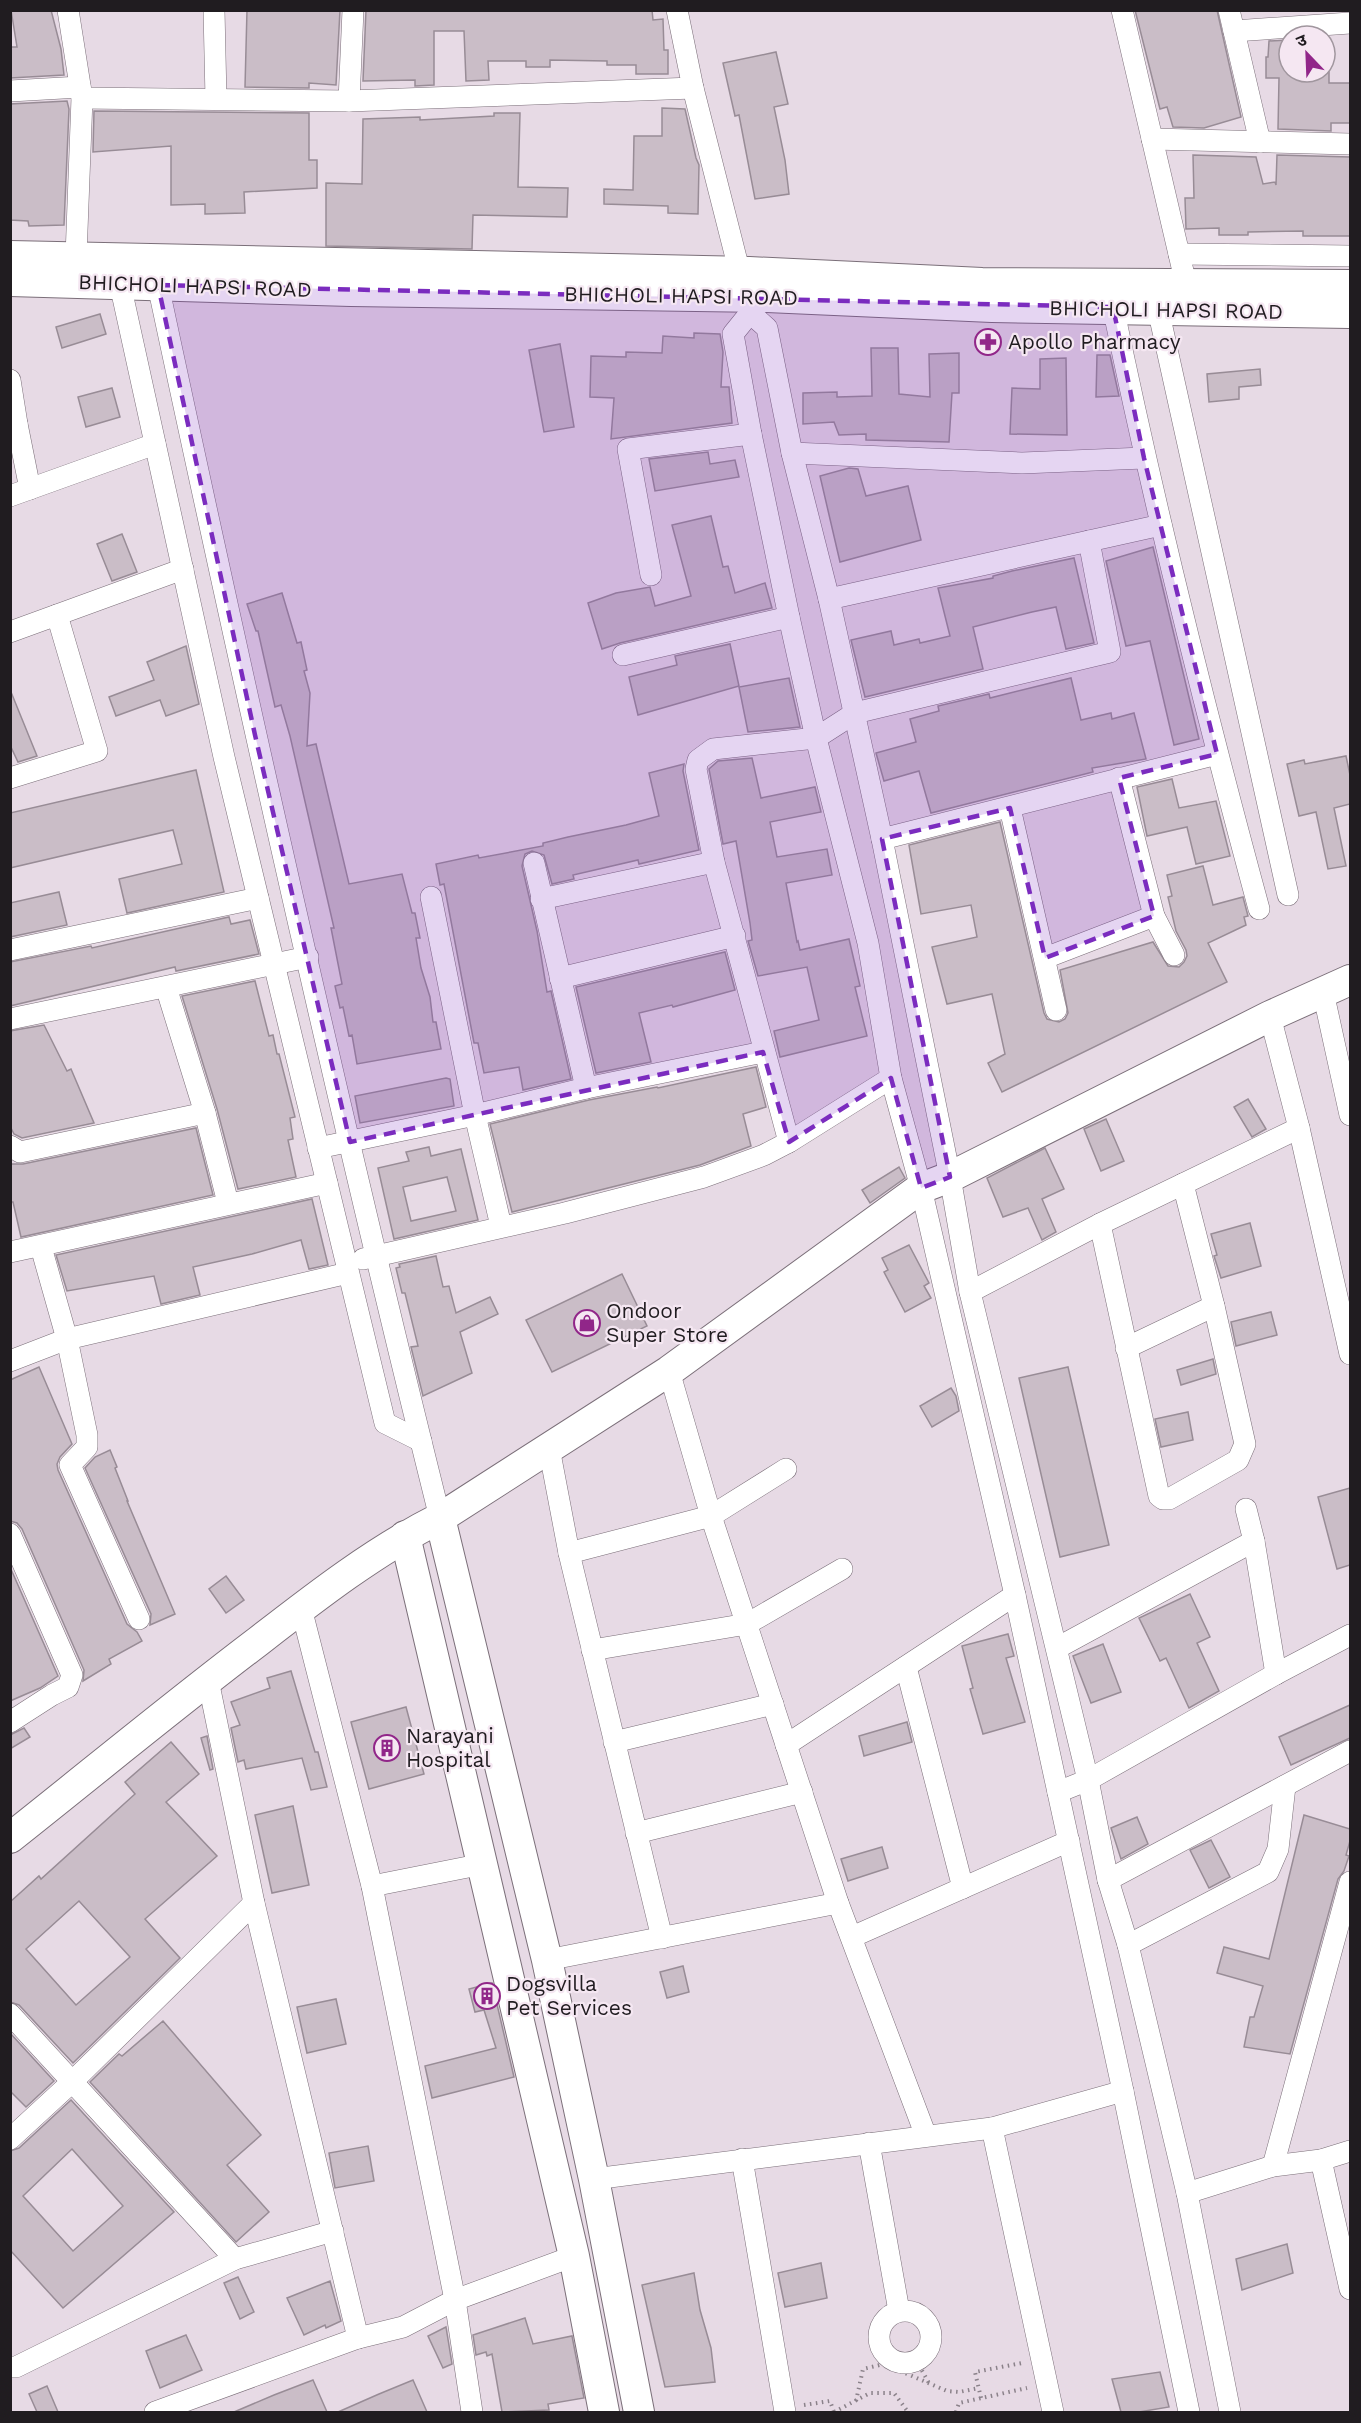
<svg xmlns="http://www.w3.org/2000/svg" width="1361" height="2423" font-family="'Work Sans','Noto Sans Devanagari',sans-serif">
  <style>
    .building { fill: #cabdc7; stroke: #988c96; stroke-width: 1.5; fill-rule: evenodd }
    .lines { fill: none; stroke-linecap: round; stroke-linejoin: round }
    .street-casing { stroke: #7b6f79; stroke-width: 22 }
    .secondary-casing { stroke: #7b6f79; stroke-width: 32 }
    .path { stroke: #8b828a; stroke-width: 4; stroke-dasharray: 1.5 4.5; stroke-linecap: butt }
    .street { stroke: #fff; stroke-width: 21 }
    .secondary { stroke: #fff; stroke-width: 30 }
    .marked { fill: #7b2cbf; fill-opacity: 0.2; stroke: #7b2cbf; stroke-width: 4.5; stroke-dasharray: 12 8; stroke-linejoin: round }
    .labels { text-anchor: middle; stroke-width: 4.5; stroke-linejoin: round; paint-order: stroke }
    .street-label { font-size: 21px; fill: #201c20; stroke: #f5e7f2 }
    .poi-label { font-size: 21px; fill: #201c20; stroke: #f5e7f2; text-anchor: start }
  </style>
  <rect width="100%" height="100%" fill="#e7dae5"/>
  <g class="building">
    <path d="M11 10H51L61 49 64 75 10 78V47H17Z"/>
    <path d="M247 10H340L336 85 309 83V88L245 87Z"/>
    <path d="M366 10H652L653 20 663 19 664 50H668V74H636V65H607V61L550 60V67H526V61H488L489 80 466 81 464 31H434V85L415 86V80L363 81Z"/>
    <path d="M1135 10H1217L1241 117 1204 128 1173 127 1167 107 1160 109Z"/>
    <path d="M1289 40V72H1329V83H1350V123H1331V131L1278 129 1279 78H1266V57H1268L1269 41Z"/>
    <path d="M776 52 788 104 774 107 785 160 789 194 755 199 739 115 735 116 723 63Z"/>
    <path d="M67 101 69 109 64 225 29 226 28 221 10 220V104Z"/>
    <path d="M662 108 685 109 696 158 699 165 698 214 668 213V206L604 204V189L633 190 634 136H662Z"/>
    <path d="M94 111 309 113V160H317V188L244 192 245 213 205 214V204L171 205V146L93 152Z"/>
    <path d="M494 113H520L518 187 568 188 567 217 473 215 472 249 326 246V183L362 184 363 119 420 117V120L494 116Z"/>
    <path d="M1193 155 1256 157 1263 184 1275 182 1276 185 1277 155 1350 157V236H1303V231L1248 232V235H1219V228L1186 229 1185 198H1194Z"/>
    <path d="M100 314 106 334 62 348 56 327Z"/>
    <path d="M694 333 720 334 723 352 721 387H729L732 423 611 439 614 398 590 397 591 356 626 357V352L662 353 663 336 694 338Z"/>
    <path d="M560 344 574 427 544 432 529 350Z"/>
    <path d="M871 348H898L899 394 930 397 929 354 959 353V393H952L949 442 866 440V434L839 435 834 422 803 424V393L837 392V397L872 396Z"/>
    <path d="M1097 355H1110L1119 396 1096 397Z"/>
    <path d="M1066 358 1067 435 1010 434 1012 388 1040 389V359Z"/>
    <path d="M1260 369 1261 385 1239 387V399L1209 402 1207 374Z"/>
    <path d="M112 388 120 417 86 427 78 397Z"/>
    <path d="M708 452 710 464 735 460 739 477 655 491 649 459Z"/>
    <path d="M849 468 858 469 866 496 908 486 921 540 840 562 820 476Z"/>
    <path d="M711 516 723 567 728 566 735 593 765 583 772 608 620 643 602 649 588 603 616 593 650 587 655 606 691 596 672 525Z"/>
    <path d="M122 534 137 572 112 581 97 544Z"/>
    <path d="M1153 547 1199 739 1174 745 1150 641 1126 646 1106 561Z"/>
    <path d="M1074 558 1094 643 1066 649 1056 607 1032 612 973 627 983 669 865 697 851 640 891 631 894 645 919 639 920 643 950 636 938 588 993 578V576L1012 571Z"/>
    <path d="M282 593 297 643 301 642 307 670 304 671 310 693 307 746 316 744 349 884 402 874 412 913H415L420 938H416L421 968 430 997 433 1022H436L441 1049 357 1064 352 1035 349 1036 343 1007 340 1008 335 986 342 984 331 928H334L290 736 281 705 275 707 258 631H256L247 604Z"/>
    <path d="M730 644 739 686 638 715 629 677 677 665 675 656Z"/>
    <path d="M186 646 199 704 166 716 160 700 116 716 109 697 154 680 147 662Z"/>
    <path d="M789 678 800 727 748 732 739 687Z"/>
    <path d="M1071 678 1081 720 1111 713 1112 719 1134 713 1146 759 1092 768 1093 772 931 813 919 771 884 781 876 753 916 742 910 719 939 711 938 706 989 694 990 698Z"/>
    <path d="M11 692 37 756 18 762 10 745Z"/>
    <path d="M1346 756 1350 775V804L1334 808 1346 866 1328 869 1316 812 1299 816 1287 764 1304 760 1305 764Z"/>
    <path d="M752 758 761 798 815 787 821 812 770 822 777 857 827 849 832 875 786 883 797 942 798 941 800 950 849 939 860 986 855 987 867 1036 780 1057 774 1031 819 1020 807 967 758 976 748 941 752 940 750 923 736 841 723 844 709 769 718 761Z"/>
    <path d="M684 764 683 771 699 850 639 864 638 860 573 875 574 879 552 884 544 855 532 851 525 854 522 866 537 931 547 992 551 991 571 1079 523 1090 519 1067 484 1073 478 1043H474L444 884 440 885 436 864 478 855 479 858 543 846V843L568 837 626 825 659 816 649 773Z"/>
    <path d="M196 770 224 892 127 913 119 879 182 864 173 830 10 868V813Z"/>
    <path d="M1172 779 1179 808 1216 801 1230 856 1196 864 1187 827 1147 836 1137 787Z"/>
    <path d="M1000 822 1044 1013 1047 1019 1059 1022 1065 1019 1068 1013 1060 970 1153 942 1168 966 1179 967 1184 962 1187 956 1186 950 1176 931 1168 897 1172 896 1167 875 1203 866 1213 905 1243 897 1248 916 1244 917 1246 925 1208 943 1227 982 1002 1092 988 1063 1005 1054 992 994 947 1004 932 947 977 937 971 905 921 914 909 845Z"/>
    <path d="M59 892 67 925 10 937V903Z"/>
    <path d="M229 917 231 924 250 920 259 954 176 971 175 967 10 1006V962L91 946 92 948Z"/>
    <path d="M725 952 735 990 673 1007 672 1005 639 1013 651 1062 596 1073 576 987Z"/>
    <path d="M255 981 269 1036 273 1035 277 1054H279L295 1117 290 1118 293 1139 288 1140 296 1177 238 1189 217 1109 182 996Z"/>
    <path d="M44 1025 67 1071 71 1069 94 1123 22 1138 14 1134 10 1126V1031Z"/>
    <path d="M756 1067 766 1107 743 1114 751 1146 700 1165 512 1212 490 1124 589 1100 657 1087 658 1088Z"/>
    <path d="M446 1078 450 1079 454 1106 360 1123 355 1096Z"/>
    <path d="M1248 1099 1266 1129 1252 1137 1234 1107Z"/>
    <path d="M1106 1119 1124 1161 1101 1171 1084 1129Z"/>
    <path d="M196 1128 213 1195 21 1237 13 1202H10V1164H23Z"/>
    <path d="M429 1147 431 1156 461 1149 478 1220 394 1239 378 1168 409 1161 406 1152ZM447 1177 456 1211 411 1221 403 1187Z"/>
    <path d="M1045 1148 1064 1189 1042 1199 1056 1232 1042 1240 1028 1208 1003 1217 987 1178Z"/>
    <path d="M899 1167 905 1178 870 1203 862 1190Z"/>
    <path d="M312 1199 328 1265 309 1269 301 1240 252 1254 193 1267 200 1295 161 1304 154 1276 67 1291 56 1255Z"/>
    <path d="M1250 1223 1261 1266 1221 1278 1214 1256 1217 1255 1211 1234Z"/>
    <path d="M909 1245 929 1283 924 1286 931 1298 905 1312 884 1272 888 1270 882 1258Z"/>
    <path d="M436 1256 443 1287 449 1286 456 1313 490 1297 498 1314 460 1332 472 1373 423 1396 411 1347 418 1346 405 1293H402L396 1268 400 1267 399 1264Z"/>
    <path d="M622 1274 647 1326 552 1372 526 1320Z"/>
    <path d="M1271 1312 1277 1335 1236 1346 1231 1322Z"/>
    <path d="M1213 1359 1216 1374 1181 1385 1177 1370Z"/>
    <path d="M39 1367 72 1444 60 1457 57 1464 58 1470 127 1624 137 1632 142 1641 109 1659 111 1664 83 1681 84 1670 22 1529 17 1523 10 1521V1380Z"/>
    <path d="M1068 1367 1109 1545 1060 1557 1019 1378Z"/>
    <path d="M951 1388 956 1396 959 1411 932 1427 920 1406Z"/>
    <path d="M1188 1412 1193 1440 1161 1447 1155 1419Z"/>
    <path d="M110 1450 117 1467 115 1468 128 1501H127L175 1614 150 1625 151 1614 85 1468 95 1457Z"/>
    <path d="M1350 1488V1565L1337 1569 1318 1497Z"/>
    <path d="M10 1567 58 1676 40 1688 10 1701Z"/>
    <path d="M226 1576 244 1600 226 1613 209 1589Z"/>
    <path d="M1190 1594 1210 1637 1197 1643 1219 1691 1189 1708 1166 1658 1160 1661 1139 1618Z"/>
    <path d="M1008 1634 1014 1656 1006 1658 1025 1722 983 1734 970 1689 973 1688 962 1646Z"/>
    <path d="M1103 1644 1121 1692 1091 1703 1073 1656Z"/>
    <path d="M291 1671 315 1752H318L327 1787 311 1790 302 1758 246 1769 244 1760 238 1762 231 1728 240 1725 231 1702 270 1688 267 1678Z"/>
    <path d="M1350 1705V1738L1291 1765 1279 1737Z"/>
    <path d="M406 1707 424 1774 369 1789 351 1722Z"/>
    <path d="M907 1722 912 1742 864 1756 859 1736Z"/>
    <path d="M24 1728 30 1737 10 1749V1735Z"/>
    <path d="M207 1736 213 1769 210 1770 201 1738Z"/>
    <path d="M171 1742 199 1774 166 1802 217 1856 145 1919 180 1958 73 2063 19 2005 10 2002V1902L39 1876 41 1879 135 1794 125 1782ZM79 1901 130 1957 76 2005 26 1949Z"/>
    <path d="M293 1806 309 1885 272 1893 255 1815Z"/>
    <path d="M1304 1815 1350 1829V1841L1346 1855 1349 1856 1344 1871 1338 1879 1290 2054 1244 2047 1250 2017H1254L1263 1986 1217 1973 1224 1947 1269 1959Z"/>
    <path d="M1137 1817 1148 1844 1121 1859 1111 1828Z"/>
    <path d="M1211 1840 1230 1877 1209 1888 1190 1850Z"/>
    <path d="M882 1847 888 1868 848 1881 841 1859Z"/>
    <path d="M683 1966 689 1992 667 1998 660 1972Z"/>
    <path d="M492 1983 514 2077 432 2098 425 2066 496 2048 484 2010 475 2012 469 1989Z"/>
    <path d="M336 1999 346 2044 307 2053 297 2007Z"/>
    <path d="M163 2021 261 2135 227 2165 269 2212 236 2242 90 2082 119 2054 122 2056Z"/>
    <path d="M10 2033 54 2081 26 2107 10 2091Z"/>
    <path d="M71 2100 174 2212 63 2308 10 2250V2151L19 2148ZM72 2149 123 2206 73 2251 23 2196Z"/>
    <path d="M368 2146 374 2181 335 2188 329 2153Z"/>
    <path d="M1287 2244 1293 2273 1242 2290 1236 2259Z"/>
    <path d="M821 2263 827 2298 785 2307 778 2273Z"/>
    <path d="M694 2273 700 2310 711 2348 715 2382 665 2387 642 2285Z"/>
    <path d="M238 2277 254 2312 240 2319 224 2283Z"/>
    <path d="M330 2281 341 2321 326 2328 325 2325 304 2335 287 2298Z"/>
    <path d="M525 2318 533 2344 572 2336 584 2398 548 2404 549 2410 502 2412 492 2354 487 2356 486 2352 476 2355 473 2335Z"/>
    <path d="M446 2327 452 2364 443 2368 428 2336Z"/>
    <path d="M186 2335 202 2370 160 2388 146 2351Z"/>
    <path d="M1160 2372 1169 2407 1139 2412H1121L1112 2379Z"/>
    <path d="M313 2380 327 2412H234L274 2395Z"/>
    <path d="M413 2380 427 2412H338L379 2394Z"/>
    <path d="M47 2386 58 2412H37L29 2394Z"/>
  </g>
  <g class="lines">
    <defs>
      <g id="street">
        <path d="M68 10 82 98 76 257"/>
        <path d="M214 10 216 99"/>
        <path d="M677 10 693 88 750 313 767 328 792 453 829 599 882 839 950 1177 970 1292 1088 1780 1108 1880 1128 1945 1187 2193 1230 2412"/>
        <path d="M1122 10 1186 284"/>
        <path d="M1229 10 1260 142"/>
        <path d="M1234 31 1350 23"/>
        <path d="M10 91 80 87"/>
        <path d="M82 98 349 101 353 10"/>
        <path d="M349 101 693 88"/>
        <path d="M1152 139 1350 144"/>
        <path d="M1179 254 1350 256"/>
        <path d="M120 284 224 757 385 1423 421 1441"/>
        <path d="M158 285C246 697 338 1109 440 1518"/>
        <path d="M1113 307C1155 510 1205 710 1259 909"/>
        <path d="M1158 309 1288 895"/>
        <path d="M750 313 733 334 751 434 789 617 816 738 868 943 891 1078 921 1188 1015 1595 1123 2091 1189 2412"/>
        <path d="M10 380 17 424 10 426"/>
        <path d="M17 424 30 489"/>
        <path d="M792 453 1022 463 1144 458"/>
        <path d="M10 496 155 444"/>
        <path d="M651 575 628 449 751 434"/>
        <path d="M829 599 1161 525"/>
        <path d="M10 632 183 569"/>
        <path d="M623 655 789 617"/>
        <path d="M10 778 97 751 57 615"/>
        <path d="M1119 778 1154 916 1174 955"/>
        <path d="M1010 808 1056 1010"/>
        <path d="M882 839 1217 754"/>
        <path d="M534 863 586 1088"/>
        <path d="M431 897 475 1115 501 1226"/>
        <path d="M541 899 714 862"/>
        <path d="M10 950 258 898"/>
        <path d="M1045 958 1154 916"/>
        <path d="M560 978 735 936"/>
        <path d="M166 987 205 1113 228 1203"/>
        <path d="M1323 992 1350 1115"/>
        <path d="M1270 1016 1299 1128 1350 1354"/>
        <path d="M10 1019 308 957"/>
        <path d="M789 1142 714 862 696 769 698 760 713 749 816 738 855 713 1110 652 1089 541"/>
        <path d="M10 1146 20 1152 205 1113"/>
        <path d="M318 1148 475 1115 586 1088 763 1052"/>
        <path d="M1100 1224 1159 1496 1163 1499H1169L1238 1460 1245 1444 1214 1306 1183 1184"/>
        <path d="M41 1247 67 1339 87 1435V1447L70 1465 139 1619"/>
        <path d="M10 1252 327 1183"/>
        <path d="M363 1259 565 1213 704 1177 764 1155 789 1142 891 1078"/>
        <path d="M970 1292 1100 1224 1299 1128"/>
        <path d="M1126 1348 1214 1306"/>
        <path d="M10 1361 67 1339 348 1273"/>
        <path d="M669 1371 711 1516 838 1903 926 2136"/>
        <path d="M549 1448 569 1553 662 1938"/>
        <path d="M1246 1509 1254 1541 1276 1674"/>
        <path d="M10 1534 72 1675 68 1687 52 1695 10 1722"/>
        <path d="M569 1553 711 1516 786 1469"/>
        <path d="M301 1608 372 1886 455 2300 472 2412"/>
        <path d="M1057 1648 1254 1541"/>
        <path d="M592 1650 747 1624 842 1569"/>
        <path d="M906 1667 963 1888"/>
        <path d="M208 1680 254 1903 358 2338"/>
        <path d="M614 1742 773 1704"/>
        <path d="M786 1745 1015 1595"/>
        <path d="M1058 1792 1088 1780 1276 1674 1350 1635"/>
        <path d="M636 1833 802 1792"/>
        <path d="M1108 1880 1350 1751"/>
        <path d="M372 1886 483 1864"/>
        <path d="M852 1937 1069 1841"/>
        <path d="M1128 1945 1268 1872 1278 1849 1285 1786"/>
        <path d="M547 1960 838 1903"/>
        <path d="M10 2014 235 2259"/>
        <path d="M992 2128 1053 2412"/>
        <path d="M10 2139 73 2081 254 1903"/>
        <path d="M869 2143 899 2311"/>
        <path d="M742 2159 785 2412"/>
        <path d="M1321 2160 1350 2289"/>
        <path d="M1273 2166 1350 1882"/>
        <path d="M594 2179 992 2128 1123 2091"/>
        <path d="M1187 2193 1273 2166 1321 2160 1350 2151"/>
        <circle cx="905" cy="2337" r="26"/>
        <path d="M10 2367H16L235 2259 333 2231"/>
        <path d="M155 2412 358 2338 403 2327 455 2300 574 2256"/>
      </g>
      <g id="secondary">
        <path d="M10 256 749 272 982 283 1350 285"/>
        <path d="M10 281 351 291 767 297 992 307 1350 313"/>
        <path d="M440 1518 547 1960 594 2179 639 2412"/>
        <path d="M405 1536 574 2256 604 2412"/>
        <path d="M10 1838C92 1773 173 1706 256 1643 314 1598 374 1551 440 1518L669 1371 921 1188 950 1177 1270 1016 1350 980"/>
      </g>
    </defs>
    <use href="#street" class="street-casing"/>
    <use href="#secondary" class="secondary-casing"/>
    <g class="path">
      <path d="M916 2360 929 2383"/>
      <path d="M981 2398 975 2372 1022 2363"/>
      <path d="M856 2401 863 2369 884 2364 947 2391 959 2392 979 2388"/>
      <path d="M804 2405 830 2401 834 2412"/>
      <path d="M834 2412 870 2393H894L908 2412"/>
      <path d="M956 2412 959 2403 1027 2388"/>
    </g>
    <use href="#street" class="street"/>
    <use href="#secondary" class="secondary"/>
  </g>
  <path class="marked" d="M158 285 1113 307 1144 458 1217 754 1119 778 1154 916 1045 958 1010 808 882 839 950 1177 921 1188 891 1078 789 1142 763 1052 350 1142 255 735Z"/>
  <defs>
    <symbol id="pharmacy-ring" viewBox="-11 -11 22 22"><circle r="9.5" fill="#f5e7f2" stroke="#912689" stroke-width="1.5"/><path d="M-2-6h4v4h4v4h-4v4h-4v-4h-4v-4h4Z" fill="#912689"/></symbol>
    <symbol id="shop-ring" viewBox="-11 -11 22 22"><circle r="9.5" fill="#f5e7f2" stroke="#912689" stroke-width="1.5"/><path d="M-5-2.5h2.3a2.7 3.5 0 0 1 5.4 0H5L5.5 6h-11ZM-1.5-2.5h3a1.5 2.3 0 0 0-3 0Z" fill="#912689"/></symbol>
    <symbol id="building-ring" viewBox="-11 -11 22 22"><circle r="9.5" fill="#f5e7f2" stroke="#912689" stroke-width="1.5"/><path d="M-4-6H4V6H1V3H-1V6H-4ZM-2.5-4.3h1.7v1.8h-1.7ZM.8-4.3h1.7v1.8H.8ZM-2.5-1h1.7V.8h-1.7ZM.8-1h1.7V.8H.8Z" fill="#912689"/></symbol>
  </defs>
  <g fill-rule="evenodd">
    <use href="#pharmacy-ring" x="973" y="327" width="30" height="30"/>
    <use href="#shop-ring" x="572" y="1308" width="30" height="30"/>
    <use href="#building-ring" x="372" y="1733" width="30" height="30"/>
    <use href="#building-ring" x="472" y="1981" width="30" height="30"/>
  </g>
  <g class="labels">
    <g class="street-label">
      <text transform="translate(195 286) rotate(2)" y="7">BHICHOLI HAPSI ROAD</text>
      <text transform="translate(681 296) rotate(1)" y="7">BHICHOLI HAPSI ROAD</text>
      <text transform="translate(1166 310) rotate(1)" y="7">BHICHOLI HAPSI ROAD</text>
    </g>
    <g class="poi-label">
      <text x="1008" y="349">Apollo Pharmacy</text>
      <text x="606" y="1318">Ondoor<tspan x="606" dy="24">Super Store</tspan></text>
      <text x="406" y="1743">Narayani<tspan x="406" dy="24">Hospital</tspan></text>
      <text x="506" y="1991">Dogsvilla<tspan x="506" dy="24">Pet Services</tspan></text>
    </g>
  </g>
  <rect width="1361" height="2423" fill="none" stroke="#201c20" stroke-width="24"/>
  <g transform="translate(1307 54) rotate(337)"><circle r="28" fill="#f5e7f2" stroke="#a0969e" stroke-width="1.5"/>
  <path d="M0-4.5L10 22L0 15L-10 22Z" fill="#912689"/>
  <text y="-9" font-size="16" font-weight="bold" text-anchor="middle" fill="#201c20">उ</text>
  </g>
</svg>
